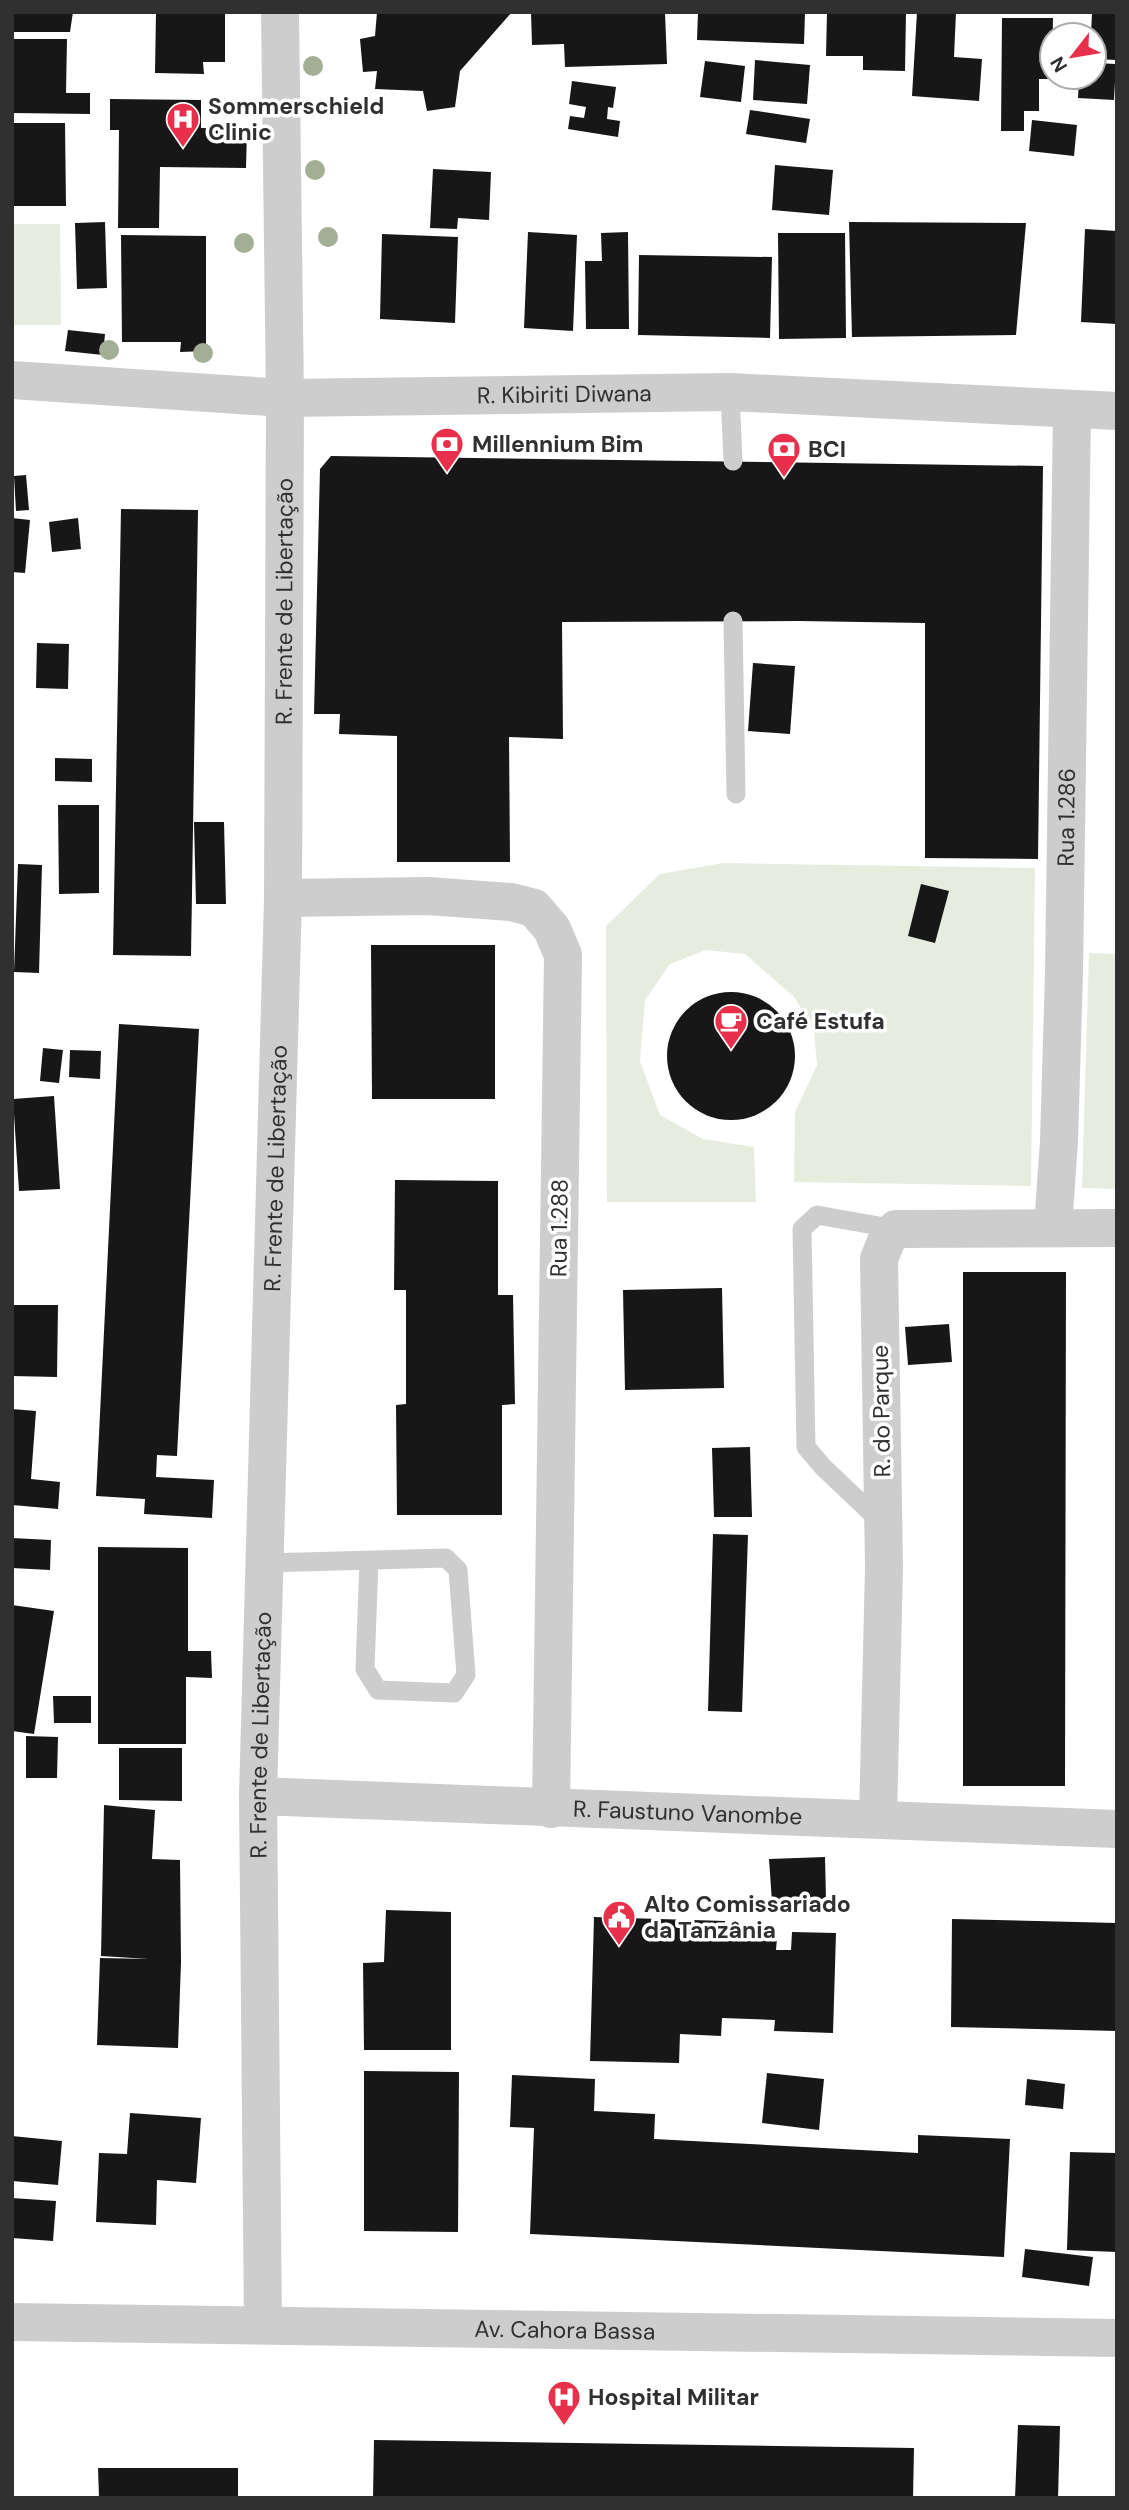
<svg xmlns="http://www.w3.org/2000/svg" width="1129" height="2510" font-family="'DM Sans',sans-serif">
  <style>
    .green { fill: #e7edde }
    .building { fill: #171717 }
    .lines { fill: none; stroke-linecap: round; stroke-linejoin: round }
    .service { stroke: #cdcdcd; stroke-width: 19 }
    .minor { stroke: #cdcdcd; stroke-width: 38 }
    .tree { fill: #a2af94 }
    .labels { text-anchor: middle; stroke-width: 7; stroke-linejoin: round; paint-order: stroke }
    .poi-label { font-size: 23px; font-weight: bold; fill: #303030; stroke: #fff; text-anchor: start }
    .street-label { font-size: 23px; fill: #303030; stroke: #fff }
  </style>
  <rect width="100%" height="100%" fill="#fff"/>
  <g class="green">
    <path d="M12 224H60L61 325H12Z"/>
    <path d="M723 863 1035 868 1031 1186 794 1182 795 1112 817 1065 814 1032 795 998 745 954 706 950 670 964 645 1000 640 1061 660 1115 703 1139 754 1147 756 1202H607L606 926 660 874Z"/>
    <path d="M1089 953 1117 954V1189L1082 1188Z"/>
  </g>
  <g class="building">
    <path d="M12 12H73L70 32H12Z"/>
    <path d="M156 12H225V62H203L204 74 155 73Z"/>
    <path d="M377 12H512L460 71 455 107 427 111 423 91 375 89 377 71 363 72 360 39 375 36Z"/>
    <path d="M531 12H665L667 64 565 67 564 44 532 45Z"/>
    <path d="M698 12H805L804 44 697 40Z"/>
    <path d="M827 12H906L905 71 863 70V56H826Z"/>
    <path d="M917 12H956L954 57 982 59 979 101 912 96Z"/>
    <path d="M1092 12H1117V60L1094 59V35H1091Z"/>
    <path d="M1002 18H1053L1052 79H1039V111H1024V131H1001Z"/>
    <path d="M13 39H67L66 93H90V114L12 113Z"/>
    <path d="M755 60 810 65 807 104 753 100Z"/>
    <path d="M705 61 745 66 741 102 700 97Z"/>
    <path d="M1096 63 1116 64 1114 100 1078 98 1079 78 1095 79Z"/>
    <path d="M572 81 616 87 613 108 608 107 607 119 620 121 618 137 568 129 570 116 584 118 586 107 569 104Z"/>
    <path d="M110 99 201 100V128L247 129 246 168 160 167 159 228H118L119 130H110Z"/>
    <path d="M750 110 810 119 806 143 746 134Z"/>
    <path d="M1032 120 1077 125 1074 156 1029 151Z"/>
    <path d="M12 123H65L66 206H12Z"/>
    <path d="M775 165 833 170 829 215 772 210Z"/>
    <path d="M433 169 491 172 489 220 458 218 457 229 430 228Z"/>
    <path d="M105 222 107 288 77 289 75 223Z"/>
    <path d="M849 222 1026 223 1016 335 852 337Z"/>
    <path d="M1085 229 1117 231V324L1081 322Z"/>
    <path d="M528 232 577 235 573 331 524 328Z"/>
    <path d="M628 232 629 329H586L585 261H602L601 233Z"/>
    <path d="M778 233H845L846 338 779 339Z"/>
    <path d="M382 234 458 237 455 323 380 319Z"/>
    <path d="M121 235 206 236V351L180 352 181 342H122Z"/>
    <path d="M639 255 772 257 770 338 638 335Z"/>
    <path d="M68 330 105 334 103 355 65 351Z"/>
    <path d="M331 456 1043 466 1038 859 925 858V623L799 621 562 622 563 739 509 737 510 862H397V736L339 734 340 714H314L320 469Z"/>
    <path d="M26 475 29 510 16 511 14 476Z"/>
    <path d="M121 509 198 510 191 956 113 955Z"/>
    <path d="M12 518 30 520 25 573 12 572Z"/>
    <path d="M78 518 81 549 52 552 49 522Z"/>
    <path d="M37 643 69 644 68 689 36 688Z"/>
    <path d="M753 663 795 666 790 734 748 731Z"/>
    <path d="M55 758 92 759V782L55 781Z"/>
    <path d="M58 805H99V893L59 894Z"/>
    <path d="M194 822H224L226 904H196Z"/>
    <path d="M18 864 42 865 39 973 14 972Z"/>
    <path d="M921 884 949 891 935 943 908 936Z"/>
    <path d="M371 945H495V1099H372Z"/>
    <circle cx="731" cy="1056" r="64"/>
    <path d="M119 1024 199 1029 177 1456 157 1455 156 1477 214 1480 212 1518 144 1514 145 1499 96 1496Z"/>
    <path d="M43 1048 63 1050 59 1083 40 1081Z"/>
    <path d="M70 1050 101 1051 100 1079 69 1077Z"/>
    <path d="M54 1096 60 1189 19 1191 13 1099Z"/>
    <path d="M395 1180 498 1181V1295H513L515 1404 502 1405V1515H397L396 1405 406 1404V1290H394Z"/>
    <path d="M963 1272H1066L1065 1786H963Z"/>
    <path d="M722 1288 724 1388 625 1390 623 1290Z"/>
    <path d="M12 1305H58L57 1377 12 1376Z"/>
    <path d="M949 1324 952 1362 908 1365 905 1327Z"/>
    <path d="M12 1409 36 1411 31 1479 60 1482 58 1509 12 1505Z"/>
    <path d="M750 1447 752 1517H714L712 1448Z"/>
    <path d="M713 1534 748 1535 742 1712 708 1711Z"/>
    <path d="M12 1538 51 1540 50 1570 12 1568Z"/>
    <path d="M98 1547 188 1548V1651H211L212 1678 186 1677V1744H98Z"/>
    <path d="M12 1605 54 1611 34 1734 12 1731Z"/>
    <path d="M53 1696H91V1723H54Z"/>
    <path d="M26 1736 58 1737 57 1778H26Z"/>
    <path d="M119 1748H182V1801L119 1800Z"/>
    <path d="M104 1805 155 1810 152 1859 180 1860 181 1962 178 2048 97 2045 100 1958 149 1959 101 1956Z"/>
    <path d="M825 1857 826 1900 772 1902 769 1859Z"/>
    <path d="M386 1910 451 1912V2050H364L363 1963 384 1962Z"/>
    <path d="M594 1917 725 1921 724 1935 777 1938 776 1950H791L792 1932 836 1933 833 2033 774 2031 775 2020 722 2018 721 2036 680 2034 679 2063 590 2061Z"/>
    <path d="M952 1919 1117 1923V2031L951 2027Z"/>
    <path d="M364 2071 459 2072 458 2232 364 2231Z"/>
    <path d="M767 2073 824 2079 819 2130 762 2123Z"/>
    <path d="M512 2075 595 2079 594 2111 655 2114 654 2139 918 2153V2135L1010 2139 1004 2257 530 2234 534 2128 510 2127Z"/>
    <path d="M1027 2079 1065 2084 1063 2109 1025 2105Z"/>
    <path d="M130 2113 201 2118 196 2183 157 2180 156 2225 96 2222 99 2153 127 2154Z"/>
    <path d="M12 2136 62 2141 58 2185 12 2181Z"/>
    <path d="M1070 2152 1117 2153V2252L1067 2250Z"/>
    <path d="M12 2198 56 2201 53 2241 12 2238Z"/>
    <path d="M1025 2249 1093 2257 1089 2286 1022 2277Z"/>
    <path d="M1018 2425 1060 2426 1058 2498H1015Z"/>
    <path d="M374 2440 914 2448 913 2498H373Z"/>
    <path d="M98 2468H238V2498H99Z"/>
  </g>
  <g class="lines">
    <g class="service">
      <path d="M730 392 733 461"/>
      <path d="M733 621 736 794"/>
      <path d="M882 1523 823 1467 806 1447 802 1229 817 1215 896 1229"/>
      <path d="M265 1563 446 1558 458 1570 466 1675 454 1693 378 1690 365 1669 369 1561"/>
    </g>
    <g class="minor">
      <path id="s1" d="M12 380 285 398 730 392 1117 411"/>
      <path d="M283 898 428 896 511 902 534 908 552 929 563 955 551 1809"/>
      <path id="s2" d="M1053 1227 1059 1141 1064 973 1072 410"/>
      <path id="s3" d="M258 1796C544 1809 831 1816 1117 1829"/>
      <path d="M878 1818 884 1567 879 1259 887 1239 896 1229 1117 1228"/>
      <path id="s4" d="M12 2322 1117 2338"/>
      <path id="s5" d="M263 2325 258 1796 283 898 285 398 280 12"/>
    </g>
  </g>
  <g class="tree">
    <circle cx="313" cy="66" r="10"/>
    <circle cx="315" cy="170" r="10"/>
    <circle cx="328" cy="237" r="10"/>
    <circle cx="244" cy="243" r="10"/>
    <circle cx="109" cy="350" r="10"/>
    <circle cx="203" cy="353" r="10"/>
  </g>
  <defs>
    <symbol id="hospital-pin" viewBox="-11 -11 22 30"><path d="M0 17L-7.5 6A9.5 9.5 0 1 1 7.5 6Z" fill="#e9304a" stroke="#fff"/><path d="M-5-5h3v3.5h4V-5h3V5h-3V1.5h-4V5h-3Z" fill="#fff"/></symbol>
    <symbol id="bank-pin" viewBox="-11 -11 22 30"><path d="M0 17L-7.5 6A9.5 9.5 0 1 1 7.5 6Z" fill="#e9304a" stroke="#fff"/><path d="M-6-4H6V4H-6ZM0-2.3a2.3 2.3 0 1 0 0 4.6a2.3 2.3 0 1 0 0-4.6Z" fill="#fff"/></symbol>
    <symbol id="cafe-pin" viewBox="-11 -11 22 30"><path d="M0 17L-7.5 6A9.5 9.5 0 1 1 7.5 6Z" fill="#e9304a" stroke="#fff"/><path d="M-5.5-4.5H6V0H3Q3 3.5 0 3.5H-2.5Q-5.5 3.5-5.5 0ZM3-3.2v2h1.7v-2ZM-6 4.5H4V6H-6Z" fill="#fff"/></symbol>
    <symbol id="civic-pin" viewBox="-11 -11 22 30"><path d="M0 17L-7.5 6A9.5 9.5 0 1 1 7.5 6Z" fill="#e9304a" stroke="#fff"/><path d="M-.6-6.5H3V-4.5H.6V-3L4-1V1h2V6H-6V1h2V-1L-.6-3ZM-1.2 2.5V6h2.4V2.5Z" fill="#fff"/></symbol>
  </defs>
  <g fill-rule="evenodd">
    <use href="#hospital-pin" x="164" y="100" width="38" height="52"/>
    <use href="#bank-pin" x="428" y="425" width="38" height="52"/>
    <use href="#bank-pin" x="765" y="430" width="38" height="52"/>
    <use href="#cafe-pin" x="712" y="1002" width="38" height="52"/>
    <use href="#civic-pin" x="600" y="1898" width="38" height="52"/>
    <use href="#hospital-pin" x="545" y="2378" width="38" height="52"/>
  </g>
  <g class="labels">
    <g class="poi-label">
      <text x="208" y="114">Sommerschield<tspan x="208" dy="26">Clinic</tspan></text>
      <text x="472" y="452">Millennium Bim</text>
      <text x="808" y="457">BCI</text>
      <text x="756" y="1029">Café Estufa</text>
      <text x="644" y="1912">Alto Comissariado<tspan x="644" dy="26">da Tanzânia</tspan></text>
      <text x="588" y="2405">Hospital Militar</text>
    </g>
    <g class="street-label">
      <text dy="8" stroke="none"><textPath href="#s1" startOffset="553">R. Kibiriti Diwana</textPath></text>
      <text dy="8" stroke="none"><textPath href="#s5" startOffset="1724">R. Frente de Libertação</textPath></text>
      <text dy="8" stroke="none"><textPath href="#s2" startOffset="410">Rua 1.286</textPath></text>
      <text dy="8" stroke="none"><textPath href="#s5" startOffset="1157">R. Frente de Libertação</textPath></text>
      <text transform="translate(559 1228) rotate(-89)" y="8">Rua 1.288</text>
      <text transform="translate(881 1411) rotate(-91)" y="8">R. do Parque</text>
      <text dy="8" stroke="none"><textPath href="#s5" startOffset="590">R. Frente de Libertação</textPath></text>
      <text dy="8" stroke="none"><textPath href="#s3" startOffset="430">R. Faustuno Vanombe</textPath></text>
      <text dy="8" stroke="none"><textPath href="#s4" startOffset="553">Av. Cahora Bassa</textPath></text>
    </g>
  </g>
  <rect width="1129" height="2510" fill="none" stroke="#303030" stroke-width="28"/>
  <g transform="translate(1073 56) rotate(239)"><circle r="33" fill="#ffffff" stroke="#acacac" stroke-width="2"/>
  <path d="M0-5L12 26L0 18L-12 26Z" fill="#e9304a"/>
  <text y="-10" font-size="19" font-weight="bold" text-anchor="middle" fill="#303030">N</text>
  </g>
</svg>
